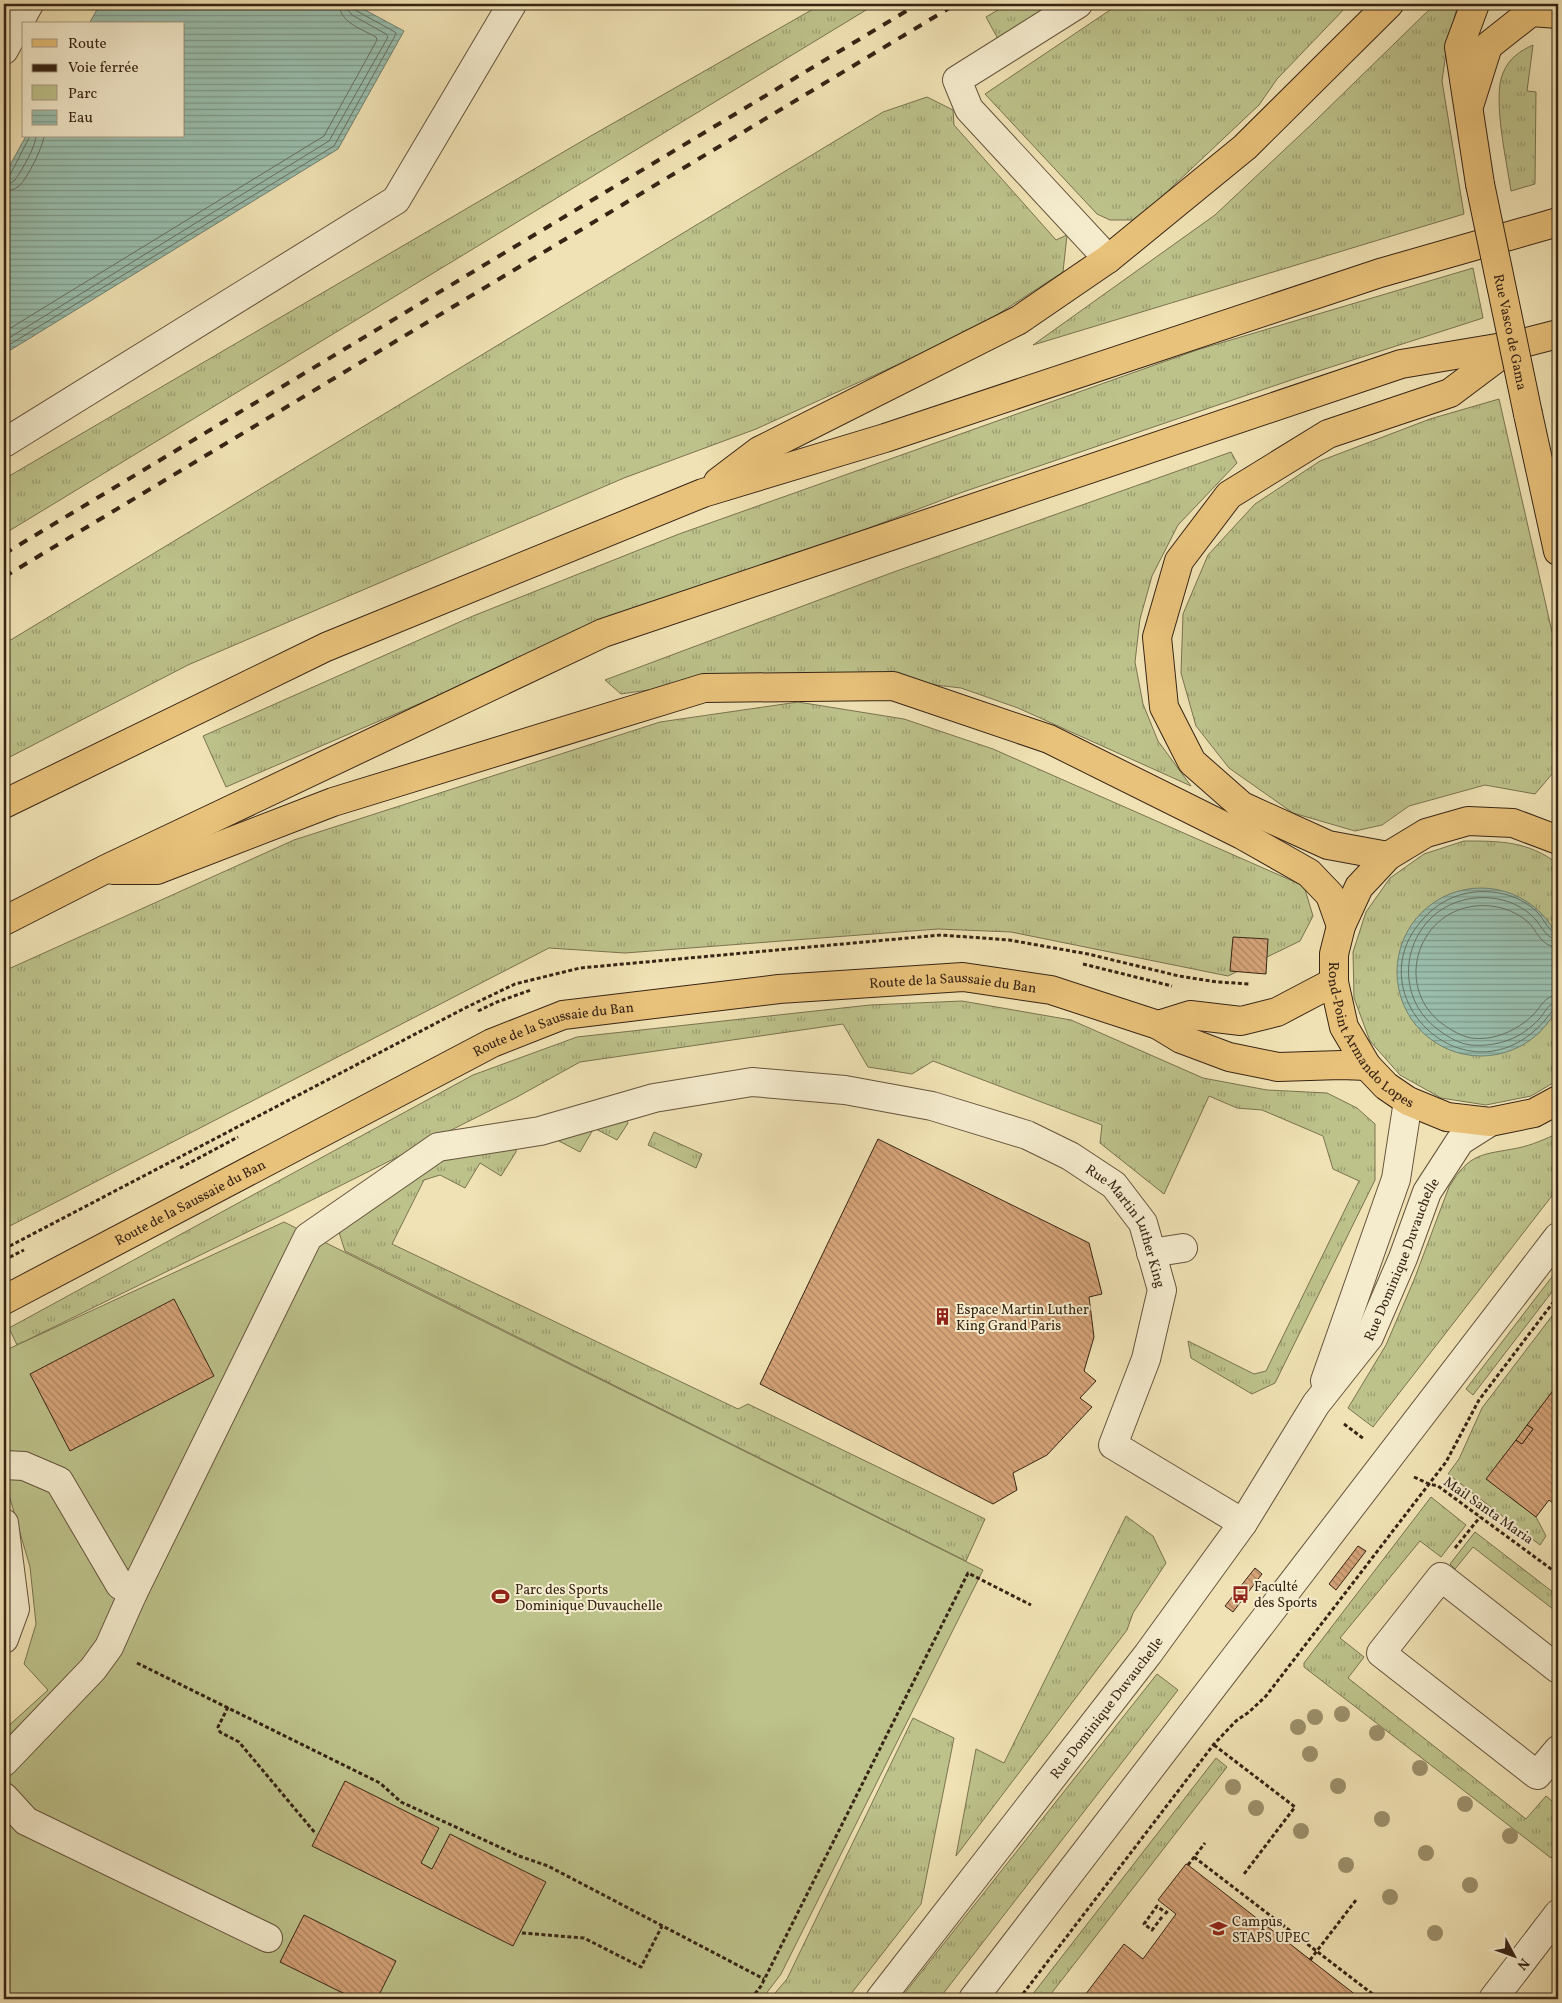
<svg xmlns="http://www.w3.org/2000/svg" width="1562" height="2003" font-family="Vollkorn,serif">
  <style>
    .grass { fill: url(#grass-tufts); stroke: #7a7350 }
    .green { fill: #bdc28b; stroke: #7a7350 }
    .water { fill: url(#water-rules); stroke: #728070 }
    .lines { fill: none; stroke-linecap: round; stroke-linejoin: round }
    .shore { stroke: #687161; stroke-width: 1 }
    .building { fill: url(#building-back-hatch); stroke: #372415 }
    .minor-casing { stroke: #65543d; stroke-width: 30 }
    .major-casing { stroke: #372415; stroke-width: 30 }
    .highway-casing { stroke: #372415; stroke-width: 30 }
    .path { stroke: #372415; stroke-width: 3; stroke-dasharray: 4 2.5; stroke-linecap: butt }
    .minor { stroke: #f5ecce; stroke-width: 28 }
    .major { stroke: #e8c17a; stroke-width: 28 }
    .highway { stroke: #e8c17a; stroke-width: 28 }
    .rail { stroke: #372415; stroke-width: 4; stroke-dasharray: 9 9; stroke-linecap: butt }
    .major-bridge-casing { stroke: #372415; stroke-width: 30; stroke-linecap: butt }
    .major-bridge { stroke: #e8c17a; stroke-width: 28 }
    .tree { fill: #9c906c }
    .labels { text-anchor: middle; stroke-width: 4; stroke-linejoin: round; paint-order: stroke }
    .street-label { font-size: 14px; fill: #372415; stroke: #f5ecce }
    .poi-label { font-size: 14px; fill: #372415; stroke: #f5ecce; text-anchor: start }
  </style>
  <defs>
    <pattern id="grass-tufts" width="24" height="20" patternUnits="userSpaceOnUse" patternTransform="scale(1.25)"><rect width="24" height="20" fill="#bdc28b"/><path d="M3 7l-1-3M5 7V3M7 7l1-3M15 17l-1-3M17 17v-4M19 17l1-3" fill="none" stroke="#9a9d70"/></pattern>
    <pattern id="water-rules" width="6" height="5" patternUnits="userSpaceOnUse" patternTransform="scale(1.25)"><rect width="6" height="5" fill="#9abead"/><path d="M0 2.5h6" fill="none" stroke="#7e9a8c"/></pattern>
    <pattern id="building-back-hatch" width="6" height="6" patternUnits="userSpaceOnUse" patternTransform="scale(1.25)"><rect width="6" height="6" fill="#d5a378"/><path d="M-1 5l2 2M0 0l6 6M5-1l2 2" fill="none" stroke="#ae8561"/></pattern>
  </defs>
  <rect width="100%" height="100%" fill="#f0e2b4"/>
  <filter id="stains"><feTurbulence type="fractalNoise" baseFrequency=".004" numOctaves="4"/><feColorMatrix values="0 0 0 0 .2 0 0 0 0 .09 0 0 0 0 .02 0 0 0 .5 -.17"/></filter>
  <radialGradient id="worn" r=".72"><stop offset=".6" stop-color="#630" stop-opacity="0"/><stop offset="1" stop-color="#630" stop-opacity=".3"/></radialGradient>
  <g class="grass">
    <path d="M822 4H876L4 534V479L589 137Z"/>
    <path d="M1008 4H1053L998 39 986 17Z"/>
    <path d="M1119 4H1349L1277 79 1259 105 1137 220H1110L1097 214 985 94Z"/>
    <path d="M1435 4H1458L1447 46 1442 81 1464 214 1033 345 1215 215 1314 122Z"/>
    <path d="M1533 45 1527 91 1536 92 1535 184 1511 191C1507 163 1492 98 1503 73 1509 58 1520 51 1533 45Z"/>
    <path d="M927 97 953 110 954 125 1056 240 1067 235 1063 272 972 331 756 429 624 478 188 665 4 760V644L883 112Z"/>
    <path d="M1473 268 1483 318 1300 377 963 492 493 672 226 787 203 736 473 616 679 534 1197 350Z"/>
    <path d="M1499 399 1558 658V767L1535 794 1485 785 1409 806 1382 825 1355 831 1293 813 1229 768 1196 726 1181 673 1183 614 1208 555 1255 504 1320 461 1430 419Z"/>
    <path d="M1231 452 1237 463 1178 525 1152 576 1140 619 1135 662 1143 704 1158 741 1191 786 1018 708 961 688 876 678 750 675 621 694 605 680 891 573Z"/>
    <path d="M798 702 904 719 993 749 1304 886 1313 916 1300 941 1228 976 1011 932 938 929 625 953 549 948 4 1229V971L294 840 660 722Z"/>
    <path d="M1464 841C1500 841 1528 841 1558 864V1080L1531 1096 1486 1105 1441 1098 1400 1075 1370 1041 1354 998 1353 952 1366 912 1390 878 1424 854Z"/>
    <path d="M962 1001 1071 1020 1203 1078 1267 1090 1327 1093 1357 1108 1375 1124V1180L1275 1383 1252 1394 1191 1358 1188 1341 1254 1374 1266 1371 1359 1181 1333 1169 1323 1136 1262 1110 1237 1108 1209 1096 1164 1194 1100 1143 1102 1125 933 1061 912 1074 868 1067 843 1024 580 1062 517 1097 282 1215 17 1345 9 1328 473 1075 577 1037 870 1005Z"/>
    <path d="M624 1115 628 1123 617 1140 594 1128 580 1152 557 1140Z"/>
    <path d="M654 1132 702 1154 696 1168 648 1145Z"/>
    <path d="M1558 1133V1188L1373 1427 1348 1408 1386 1345 1414 1280 1449 1187C1470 1152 1482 1155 1518 1148 1532 1145 1546 1139 1558 1133Z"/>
    <path d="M516 1148V1152L501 1176 480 1163 465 1188 440 1175 424 1180 392 1244 738 1409 748 1404 985 1519 966 1561 345 1251 337 1226 412 1177 453 1155Z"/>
    <path d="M1558 1269V1284L1473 1395 1466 1389Z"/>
    <path d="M1558 1308V1384L1487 1479 1536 1517 1546 1536 1540 1545 1448 1474 1459 1459 1482 1408Z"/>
    <path d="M1431 1497 1466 1525 1441 1557 1420 1541 1340 1638 1364 1657 1348 1678 1526 1819 1546 1796 1558 1806V1849L1551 1858 1304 1667V1663Z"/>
    <path d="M1126 1516 1153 1536 1166 1563 1133 1613 1127 1630 956 1856 976 1749 1004 1763Z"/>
    <path d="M1475 1532 1558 1596V1613L1473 1547 1455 1569 1450 1564Z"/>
    <path d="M1157 1674 1178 1690 939 1999H900Z"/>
    <path d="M913 1718 954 1738 921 1904 847 1999H770L787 1979Z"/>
    <path d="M1216 1758 1227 1767 1047 1999H1029Z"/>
  </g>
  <path class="green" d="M284 1222 983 1570 781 1974 762 1999H4V1730L48 1690 24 1664 36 1624 30 1567 4 1478V1351Z"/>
  <g class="water">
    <path d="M100 4H354L404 31 338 149 4 354V176L26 136H184V24H89Z"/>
    <circle cx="1481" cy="972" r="84"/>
  </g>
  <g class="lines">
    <g class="shore">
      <path d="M4 178 10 175 30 136"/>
      <path d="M4 184C8 184 12 183 15 180 21 172 36 146 36 136"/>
      <path d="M4 192C9 191 14 190 19 186 27 179 43 147 44 136"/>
      <path d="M4 332 324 136 377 40 376 37C362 29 340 23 339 4"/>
      <path d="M4 341 329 141 388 37 386 34 352 15 348 10 347 4"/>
      <path d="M4 348 334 146 396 34 395 32 355 10 353 4"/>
      <path d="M1558 934C1549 933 1544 919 1538 913 1521 896 1498 890 1475 892 1454 894 1436 904 1423 919 1350 999 1478 1115 1553 1010L1558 1009"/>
      <path d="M1558 940C1546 939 1542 926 1534 918 1519 902 1496 896 1475 898 1407 905 1384 992 1440 1031 1448 1037 1460 1044 1471 1045 1497 1047 1521 1039 1539 1019 1546 1012 1547 1003 1558 1003"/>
      <path d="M1558 947C1541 947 1538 932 1528 922 1513 909 1494 904 1475 906 1415 913 1394 990 1444 1025 1451 1030 1461 1036 1471 1038 1494 1041 1516 1031 1533 1015 1542 1006 1544 996 1558 995"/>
    </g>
  </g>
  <g class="building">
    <path d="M1233 937 1268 939 1266 974 1230 971Z"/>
    <path d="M878 1139 1089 1243 1102 1294 1089 1297 1094 1337 1084 1371 1096 1381 1080 1398 1092 1407 1047 1455 1013 1473 1017 1490 993 1504 760 1384Z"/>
    <path d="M174 1299 214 1376 70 1451 30 1374Z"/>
    <path d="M1558 1384V1507L1549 1500 1536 1517 1486 1479 1516 1440 1522 1444 1533 1429 1527 1425Z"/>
    <path d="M1527 1425 1533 1429 1522 1444 1516 1440Z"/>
    <path d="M1358 1546 1366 1551 1336 1590 1329 1584Z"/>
    <path d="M1255 1568 1262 1574 1233 1612 1225 1606Z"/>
    <path d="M345 1781 439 1828 421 1863 432 1869 450 1834 546 1882 513 1946 312 1846Z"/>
    <path d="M1186 1864 1188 1865 1361 1999H1082L1124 1944 1143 1959 1176 1914 1158 1900Z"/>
    <path d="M304 1915 396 1961 377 1999H355L280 1962Z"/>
  </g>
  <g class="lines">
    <defs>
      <g id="minor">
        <path d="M1078 4 957 80 969 109 1108 259"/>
        <path d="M4 50 29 4"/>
        <path d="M4 443 396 200 512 4"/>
        <path d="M1151 1253 1183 1248"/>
        <path d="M1325 1381 1396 1179 1408 1101"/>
        <path d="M4 1465 24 1466 59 1481 120 1585 133 1593 109 1647 93 1669 4 1762"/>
        <path d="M4 1523 15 1609 4 1639"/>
        <path id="s1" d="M133 1593 308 1237 438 1147 540 1131 654 1098 752 1082 845 1090 932 1106 1027 1135 1070 1156 1114 1185 1143 1223 1162 1290 1146 1359 1113 1445 1243 1523"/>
        <path d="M1558 1669 1441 1577 1381 1653 1537 1775 1558 1750"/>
        <path d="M4 1797 26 1821 268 1938"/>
        <path id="s2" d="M880 1999 1148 1654 1243 1523 1316 1404 1369 1337 1403 1258 1427 1192 1460 1141 1490 1122"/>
        <path d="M973 1999 1558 1237"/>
        <path d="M1493 1999 1558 1914"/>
      </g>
      <g id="major">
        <path d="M1475 4 1459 47 1480 184"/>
        <path d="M1470 103 1488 46 1531 12 1558 14"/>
        <path d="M1528 414 1558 551"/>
        <path id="s3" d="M1558 840 1513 823 1468 821 1426 833 1388 856 1359 887 1341 926 1334 954V982L1344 1027 1367 1066 1386 1086 1408 1101 1447 1117 1490 1122 1534 1113 1558 1100"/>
        <path d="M1158 1025 1190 1015 1241 1021 1277 1012 1334 982"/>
        <path id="s4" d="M4 1300 492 1043 563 1015 779 989 963 977 1051 990 1158 1025 1181 1039 1229 1057 1278 1067 1341 1065 1367 1066"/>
      </g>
      <g id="highway">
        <path d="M718 482 759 451 1019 320 1108 259 1245 147 1389 4"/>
        <path d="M4 804 326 647 703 493 885 438 1380 273 1558 222"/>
        <path d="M1388 856 1328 845 1242 806 1192 762 1164 707 1157 637 1179 561 1229 495 1328 434 1450 393 1510 348"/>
        <path d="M113 870H157L333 802 704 688 893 686 1049 739 1242 835 1309 873 1330 895 1341 926"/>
        <path d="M4 921 104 870 603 633 1401 364 1515 345 1558 334"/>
      </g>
    </defs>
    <use href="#minor" class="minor-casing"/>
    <use href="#major" class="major-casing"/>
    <use href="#highway" class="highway-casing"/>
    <g class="path">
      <path d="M1083 964 1172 986"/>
      <path d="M478 1011 497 1002 531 990"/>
      <path d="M180 1168 238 1137"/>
      <path d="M4 1249 465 1008 515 984 580 968 941 935 1009 940 1088 954 1179 976 1217 982 1250 984"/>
      <path d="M4 1260 24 1250"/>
      <path d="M1344 1424 1364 1439"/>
      <path d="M1414 1477 1429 1484 1438 1486 1558 1574"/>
      <path d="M1455 1548 1480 1517"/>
      <path d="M137 1663 380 1783 401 1802 519 1856 548 1866 764 1979"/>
      <path d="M228 1707 218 1727 220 1732 239 1742 316 1834"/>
      <path d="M1214 1745 1295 1807 1244 1874"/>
      <path d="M1194 1857 1379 1999"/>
      <path d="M1188 1865 1205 1843"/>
      <path d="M1162 1917 1152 1930 1144 1924 1157 1906 1166 1913 1169 1909"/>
      <path d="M522 1933 584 1938 641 1967 662 1926"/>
      <path d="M1310 1960 1356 1900"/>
      <path d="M751 1999 761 1986 968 1573 1031 1605"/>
      <path d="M1019 1999 1214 1744 1236 1721 1249 1712 1266 1696 1429 1484 1446 1462 1479 1400 1558 1296"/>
    </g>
    <use href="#minor" class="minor"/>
    <use href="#major" class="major"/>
    <use href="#highway" class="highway"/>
    <g class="rail">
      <path d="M4 554 918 4"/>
      <path d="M4 577 956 4"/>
    </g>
    <defs>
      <g id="major-bridge">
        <path id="s5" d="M1480 184 1528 414"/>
      </g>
    </defs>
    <use href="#major-bridge" class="major-bridge-casing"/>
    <use href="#major-bridge" class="major-bridge"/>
  </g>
  <g class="tree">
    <circle cx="1342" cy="1714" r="8"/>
    <circle cx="1315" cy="1717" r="8"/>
    <circle cx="1298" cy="1727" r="8"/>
    <circle cx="1377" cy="1733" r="8"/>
    <circle cx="1310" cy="1754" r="8"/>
    <circle cx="1420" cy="1768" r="8"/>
    <circle cx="1338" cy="1786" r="8"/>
    <circle cx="1233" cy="1787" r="8"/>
    <circle cx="1465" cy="1804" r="8"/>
    <circle cx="1256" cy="1808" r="8"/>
    <circle cx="1382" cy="1819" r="8"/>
    <circle cx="1301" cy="1831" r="8"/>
    <circle cx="1510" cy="1836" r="8"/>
    <circle cx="1426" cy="1853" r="8"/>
    <circle cx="1346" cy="1865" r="8"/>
    <circle cx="1470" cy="1885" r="8"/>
    <circle cx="1390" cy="1897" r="8"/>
    <circle cx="1435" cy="1933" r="8"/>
  </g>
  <defs>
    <symbol id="building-bare" viewBox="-9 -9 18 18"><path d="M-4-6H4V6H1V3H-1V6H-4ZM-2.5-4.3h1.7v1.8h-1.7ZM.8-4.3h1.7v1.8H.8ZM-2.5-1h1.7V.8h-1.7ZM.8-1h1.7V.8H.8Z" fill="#8f2418" stroke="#f5ecce" stroke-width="2.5" paint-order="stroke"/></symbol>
    <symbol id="bus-bare" viewBox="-9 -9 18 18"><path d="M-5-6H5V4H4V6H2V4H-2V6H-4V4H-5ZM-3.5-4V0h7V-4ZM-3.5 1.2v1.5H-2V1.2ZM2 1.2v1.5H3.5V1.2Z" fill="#8f2418" stroke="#f5ecce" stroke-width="2.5" paint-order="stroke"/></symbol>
    <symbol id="stadium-bare" viewBox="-9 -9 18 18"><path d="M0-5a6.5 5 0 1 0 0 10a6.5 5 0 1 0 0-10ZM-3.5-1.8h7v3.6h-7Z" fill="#8f2418" stroke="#f5ecce" stroke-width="2.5" paint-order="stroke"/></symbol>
    <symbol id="university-bare" viewBox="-9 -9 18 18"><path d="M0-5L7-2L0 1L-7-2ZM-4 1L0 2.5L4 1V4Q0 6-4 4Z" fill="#8f2418" stroke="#f5ecce" stroke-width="2.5" paint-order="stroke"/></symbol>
  </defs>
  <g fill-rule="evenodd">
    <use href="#building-bare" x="930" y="1304" width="25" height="25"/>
    <use href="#bus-bare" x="1228" y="1582" width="25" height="25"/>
    <use href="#stadium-bare" x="488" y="1584" width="25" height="25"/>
    <use href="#university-bare" x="1206" y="1916" width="25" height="25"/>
  </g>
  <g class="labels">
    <g class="street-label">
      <text dy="5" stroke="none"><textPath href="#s5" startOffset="151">Rue Vasco de Gama</textPath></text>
      <text dy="5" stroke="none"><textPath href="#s4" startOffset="1020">Route de la Saussaie du Ban</textPath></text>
      <text dy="5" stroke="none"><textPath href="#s3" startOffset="389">Rond-Point Armando Lopes</textPath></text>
      <text dy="5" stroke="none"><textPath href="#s4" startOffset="615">Route de la Saussaie du Ban</textPath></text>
      <text dy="5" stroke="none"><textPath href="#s4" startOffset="210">Route de la Saussaie du Ban</textPath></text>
      <text dy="5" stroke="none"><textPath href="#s1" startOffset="1299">Rue Martin Luther King</textPath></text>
      <text dy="5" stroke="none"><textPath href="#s2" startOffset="908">Rue Dominique Duvauchelle</textPath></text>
      <text transform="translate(1489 1510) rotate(35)" y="5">Mail Santa Maria</text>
      <text dy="5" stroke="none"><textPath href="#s2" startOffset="369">Rue Dominique Duvauchelle</textPath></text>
    </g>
    <g class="poi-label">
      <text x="956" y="1314">Espace Martin Luther<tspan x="956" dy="16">King Grand Paris</tspan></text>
      <text x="1254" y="1591">Faculté<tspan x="1254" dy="16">des Sports</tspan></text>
      <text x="515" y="1594">Parc des Sports<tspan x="515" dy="16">Dominique Duvauchelle</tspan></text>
      <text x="1232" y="1926">Campus<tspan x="1232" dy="16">STAPS UPEC</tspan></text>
    </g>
  </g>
  <rect width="1562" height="2003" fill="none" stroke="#f0e2b4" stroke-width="20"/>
  <rect x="5" y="5" width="1552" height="1993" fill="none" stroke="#372415" stroke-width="2.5"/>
  <rect x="10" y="10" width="1542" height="1983" fill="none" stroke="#372415"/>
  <rect x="22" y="22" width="162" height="115" fill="#f5ecce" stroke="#a99c84"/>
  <rect x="32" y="39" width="25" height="8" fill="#e8c17a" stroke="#a99c84"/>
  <text x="68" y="48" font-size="15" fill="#372415">Route</text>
  <rect x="32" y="64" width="25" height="8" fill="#372415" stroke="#a99c84"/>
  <text x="68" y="72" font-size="15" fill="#372415">Voie ferrée</text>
  <rect x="32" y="85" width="25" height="15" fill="#bdc28b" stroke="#a99c84"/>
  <text x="68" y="98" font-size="15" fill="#372415">Parc</text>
  <rect x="32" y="110" width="25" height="15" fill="url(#water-rules)" stroke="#a99c84"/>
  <text x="68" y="122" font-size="15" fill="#372415">Eau</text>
  <g transform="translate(1514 1956) rotate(131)" stroke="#f5ecce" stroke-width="4" paint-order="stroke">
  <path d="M0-4L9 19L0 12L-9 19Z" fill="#372415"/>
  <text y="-8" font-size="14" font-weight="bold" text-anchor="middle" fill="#372415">N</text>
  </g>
  <rect width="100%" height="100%" filter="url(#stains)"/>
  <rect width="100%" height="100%" fill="url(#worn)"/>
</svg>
